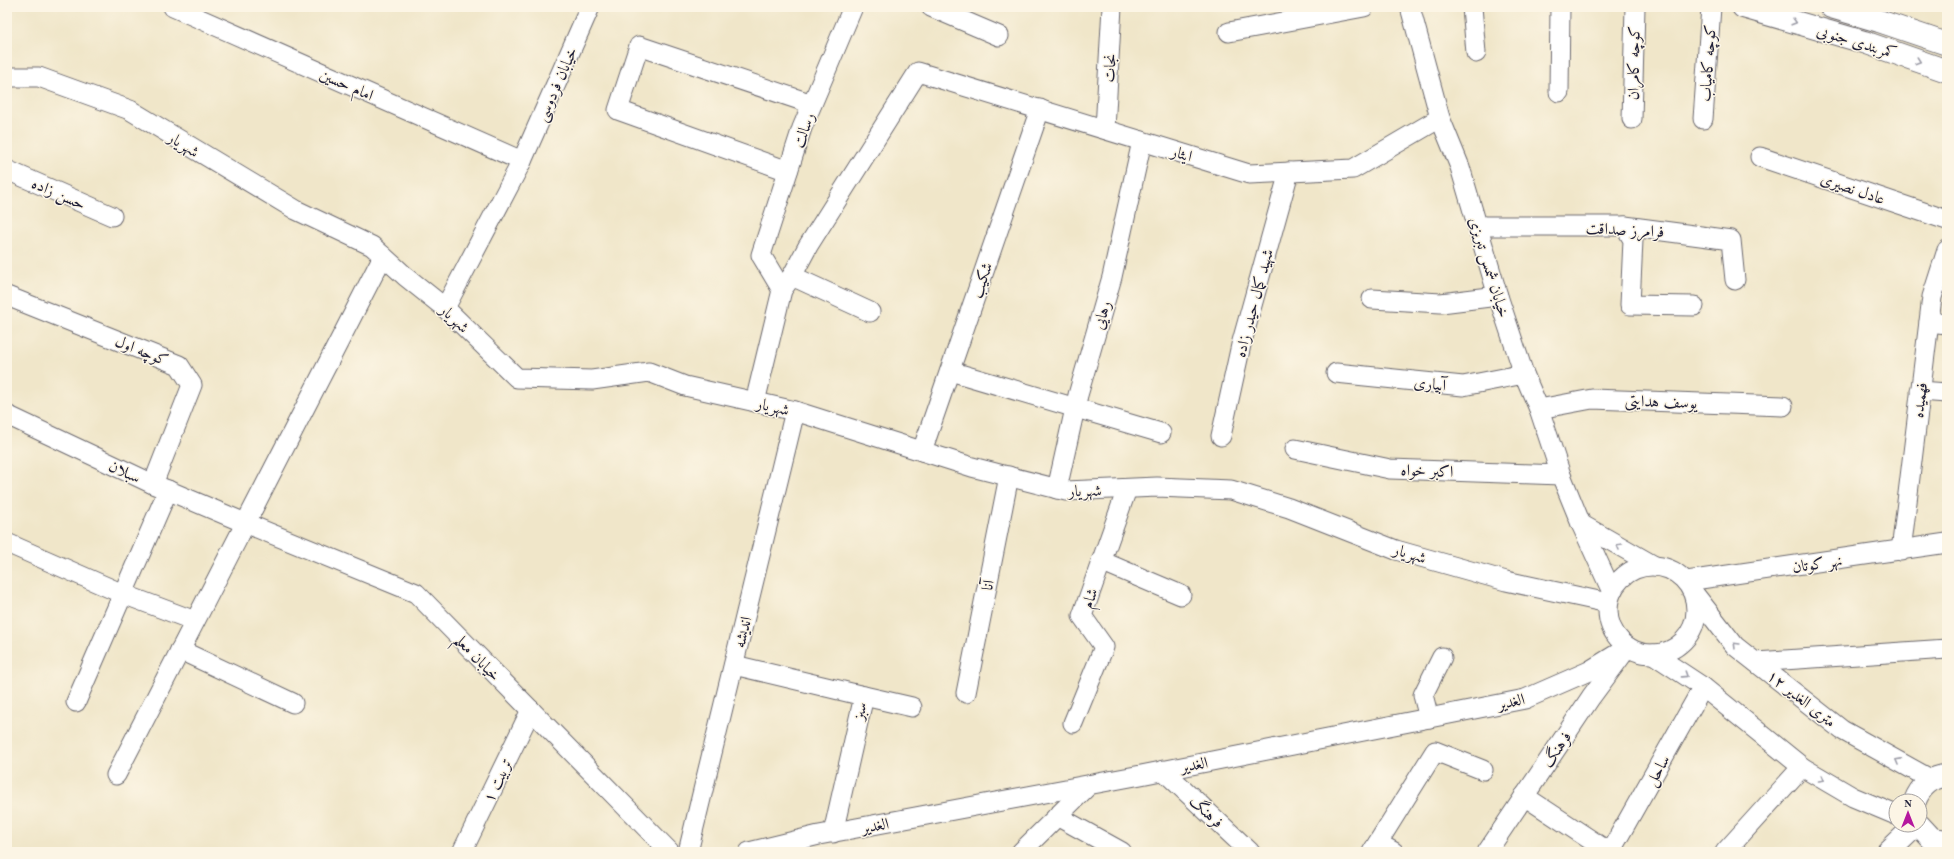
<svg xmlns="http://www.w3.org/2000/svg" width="1954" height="859" font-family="'Old Standard TT',Amiri,serif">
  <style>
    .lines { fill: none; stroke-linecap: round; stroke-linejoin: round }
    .minor-casing { stroke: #6a676d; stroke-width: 21 }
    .major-casing { stroke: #6a676d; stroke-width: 24 }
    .minor { stroke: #fff; stroke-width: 19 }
    .major { stroke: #fff; stroke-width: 22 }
    .oneway { stroke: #9c9ca7 }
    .labels { text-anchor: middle; stroke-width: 3; stroke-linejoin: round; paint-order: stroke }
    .street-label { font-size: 16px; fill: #22223b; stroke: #fcf5e5 }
  </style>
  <rect width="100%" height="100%" fill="#fcf5e5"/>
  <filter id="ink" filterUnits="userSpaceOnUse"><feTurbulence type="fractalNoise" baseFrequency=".025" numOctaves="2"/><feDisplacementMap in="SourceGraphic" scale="8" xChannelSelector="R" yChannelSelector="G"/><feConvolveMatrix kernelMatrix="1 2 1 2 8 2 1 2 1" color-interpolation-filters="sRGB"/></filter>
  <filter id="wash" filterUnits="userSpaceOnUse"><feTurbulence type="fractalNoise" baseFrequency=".012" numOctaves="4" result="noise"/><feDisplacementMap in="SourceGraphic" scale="16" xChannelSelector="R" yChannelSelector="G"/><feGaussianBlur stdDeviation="0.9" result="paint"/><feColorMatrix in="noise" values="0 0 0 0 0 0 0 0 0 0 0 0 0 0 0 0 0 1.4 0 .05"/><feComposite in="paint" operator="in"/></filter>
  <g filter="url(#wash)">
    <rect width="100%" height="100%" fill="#f0e6c9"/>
  </g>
  <g filter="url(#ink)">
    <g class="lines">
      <defs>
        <g id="minor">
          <path d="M173 7 522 161"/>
          <path d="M931 7 999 36"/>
          <path d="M1410 7 1440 118 1460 167 1498 296 1524 374 1539 409 1561 475 1581 524 1612 592"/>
          <path d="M1472 7 1476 53"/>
          <path d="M1229 32 1364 7"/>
          <path d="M7 77H39L130 110 296 210 372 246 405 276 445 308 517 378 592 380 649 372 685 386 795 411 972 467 1066 491 1157 487 1231 490 1289 508 1396 550 1506 581 1608 603"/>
          <path d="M1559 92 1560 7"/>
          <path d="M1632 119 1635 7"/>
          <path d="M1703 119 1711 7"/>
          <path d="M1105 129 1112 7"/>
          <path d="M1760 157 1947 220"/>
          <path d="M7 170 112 216"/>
          <path d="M788 171 618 110 639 46 812 104"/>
          <path d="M1478 226H1625L1731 240 1735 280"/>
          <path d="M1625 226 1633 240 1630 305 1694 306"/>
          <path d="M792 276 808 246 918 72 1249 174 1353 169 1440 118"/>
          <path d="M782 290 761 255 802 128 853 7"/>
          <path d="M7 296 179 365 192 385 153 484"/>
          <path d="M1372 299 1441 303 1498 296"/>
          <path d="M445 308 522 161 590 7"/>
          <path d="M1929 322 1947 324"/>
          <path d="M950 371 1161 433"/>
          <path d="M1336 373 1463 386 1524 374"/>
          <path d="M1920 391 1947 393"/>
          <path d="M755 402 782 290 792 276 870 312"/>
          <path d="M1539 409 1592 399 1783 406"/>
          <path d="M7 415 153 484 245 523 416 593 670 852"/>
          <path d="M1221 436 1241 345 1289 172"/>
          <path d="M1295 449 1390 469 1561 475"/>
          <path d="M922 451 1040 109"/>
          <path d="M1057 489 1078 395 1112 277 1142 141"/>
          <path d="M1581 524 1653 565"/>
          <path d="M7 543 123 594 195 621"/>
          <path d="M1901 551 1932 297 1947 250"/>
          <path d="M1101 561 1181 595"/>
          <circle cx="1652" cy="610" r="44"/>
          <path d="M1687 581 1947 543"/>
          <path d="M1693 592 1735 646 1842 730 1932 780"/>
          <path d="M180 650 293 703"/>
          <path d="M1653 654 1703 687 1802 767 1853 797 1896 815"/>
          <path d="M1756 662 1947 649"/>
          <path d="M734 665 864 696 833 833"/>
          <path d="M966 693 1009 476"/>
          <path d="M864 696 912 707"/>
          <path d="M76 702 168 490"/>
          <path d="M1429 718 1423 695 1442 657"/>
          <path d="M1073 723 1104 647 1082 616 1127 489"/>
          <path d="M1163 770 1250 852"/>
          <path d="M116 775 383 256"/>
          <path d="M1524 796 1609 852"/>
          <path d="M1057 816 1122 852"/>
          <path d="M1378 843 1394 852"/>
          <path d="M463 850 531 710"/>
          <path d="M688 852 795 411"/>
          <path d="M749 852 819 835 1141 775 1525 699 1589 671 1628 647"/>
          <path d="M1021 852 1089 785"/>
          <path d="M1372 852 1435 751 1483 770"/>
          <path d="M1487 852 1591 697 1622 655"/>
          <path d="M1610 852 1703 687"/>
          <path d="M1725 852 1802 767"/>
        </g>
        <g id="major">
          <path d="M1743 7 1864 42 1947 71"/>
          <path d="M1831 7 1879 21 1947 44"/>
          <path d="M1915 801C1920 787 1932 776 1947 776"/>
          <path d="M1919 825 1932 839 1947 841"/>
          <path d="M1888 852 1916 825"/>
        </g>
      </defs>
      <use href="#minor" class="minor-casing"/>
      <use href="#major" class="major-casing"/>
      <use href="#minor" class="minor"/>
      <use href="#major" class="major"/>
    </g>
    <defs><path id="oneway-chevron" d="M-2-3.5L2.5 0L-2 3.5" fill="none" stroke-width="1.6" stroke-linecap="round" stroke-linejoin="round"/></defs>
    <g class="oneway">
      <use href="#oneway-chevron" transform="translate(1794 22) rotate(16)"/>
      <use href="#oneway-chevron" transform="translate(1918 61) rotate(19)"/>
      <use href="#oneway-chevron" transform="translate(1619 546) rotate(-150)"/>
      <use href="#oneway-chevron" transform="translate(1736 645) rotate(-135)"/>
      <use href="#oneway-chevron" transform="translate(1685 675) rotate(33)"/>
      <use href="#oneway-chevron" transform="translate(1898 761) rotate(-151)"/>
      <use href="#oneway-chevron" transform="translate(1822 779) rotate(30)"/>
    </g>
  </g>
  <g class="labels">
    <g class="street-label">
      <text transform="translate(1857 41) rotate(17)" y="6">کمربندی جنوبی</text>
      <text transform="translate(1633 63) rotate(-89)" y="6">کوچه کامران</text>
      <text transform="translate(1707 63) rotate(-86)" y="6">کوچه کامیاب</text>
      <text transform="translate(1109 68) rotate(-86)" y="6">نجات</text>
      <text transform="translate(347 84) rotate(24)" y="6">امام حسین</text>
      <text transform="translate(556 84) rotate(-66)" y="6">خیابان فردوسی</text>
      <text transform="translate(803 130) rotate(-70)" y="6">رسالت</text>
      <text transform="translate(184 144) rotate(32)" y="6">شهریار</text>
      <text transform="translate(1182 153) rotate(17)" y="6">ایثار</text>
      <text transform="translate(1853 188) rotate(19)" y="6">عادل نصیری</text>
      <text transform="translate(59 193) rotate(24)" y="6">حسن زاده</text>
      <text transform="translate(1625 229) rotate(3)" y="6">فرامرز صداقت</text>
      <text transform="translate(1490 267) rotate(73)" y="6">خیابان شمس تبریزی</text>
      <text transform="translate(981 280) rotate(-71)" y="6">شکیب</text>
      <text transform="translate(1253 303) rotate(-75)" y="6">شهید کمال حیدر زاده</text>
      <text transform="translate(1101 315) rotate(-74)" y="6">رهایی</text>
      <text transform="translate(455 318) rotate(43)" y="6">شهریار</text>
      <text transform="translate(142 350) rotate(22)" y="6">کوچه اول</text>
      <text transform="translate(1430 383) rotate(6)" y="6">آبیاری</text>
      <text transform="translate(1919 400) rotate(-83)" y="6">فهمیده</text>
      <text transform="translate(1661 401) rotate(2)" y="6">یوسف هدایتی</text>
      <text transform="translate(773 406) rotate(13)" y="6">شهریار</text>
      <text transform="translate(1427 470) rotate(2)" y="6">اکبر خواه</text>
      <text transform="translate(125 471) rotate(25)" y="6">سبلان</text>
      <text transform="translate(1085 490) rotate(-1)" y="6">شهریار</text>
      <text transform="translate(1410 553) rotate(17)" y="6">شهریار</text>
      <text transform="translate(1817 563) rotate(-8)" y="6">نهر کوتان</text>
      <text transform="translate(987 585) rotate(-79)" y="6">آنا</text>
      <text transform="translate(1089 598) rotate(-71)" y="6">شام</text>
      <text transform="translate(742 632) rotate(-76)" y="6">اندیشه</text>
      <text transform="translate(478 657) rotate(46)" y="6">خیابان معلم</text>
      <text transform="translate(1802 698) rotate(38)" y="6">۱۲ متری الغدیر</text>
      <text transform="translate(1511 701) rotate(-13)" y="6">الغدیر</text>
      <text transform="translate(859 711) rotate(-80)" y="6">سبز</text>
      <text transform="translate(1556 749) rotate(-56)" y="6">فرهنگ</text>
      <text transform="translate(1194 764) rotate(-11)" y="6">الغدیر</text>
      <text transform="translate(1657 770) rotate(-60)" y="6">ساحل</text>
      <text transform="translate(497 780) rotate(-64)" y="6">تربیت ۱</text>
      <text transform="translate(1207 811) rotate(43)" y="6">فرهنگ</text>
      <text transform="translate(875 825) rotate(-11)" y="6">الغدیر</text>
    </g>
  </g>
  <rect width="1954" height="859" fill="none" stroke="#fcf5e5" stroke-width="24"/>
  <g transform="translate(1908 813)"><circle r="19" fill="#fcf5e5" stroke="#a5a1a1"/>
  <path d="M0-3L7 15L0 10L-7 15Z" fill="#b5179e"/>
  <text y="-6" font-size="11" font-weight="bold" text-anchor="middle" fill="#22223b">N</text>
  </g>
</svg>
